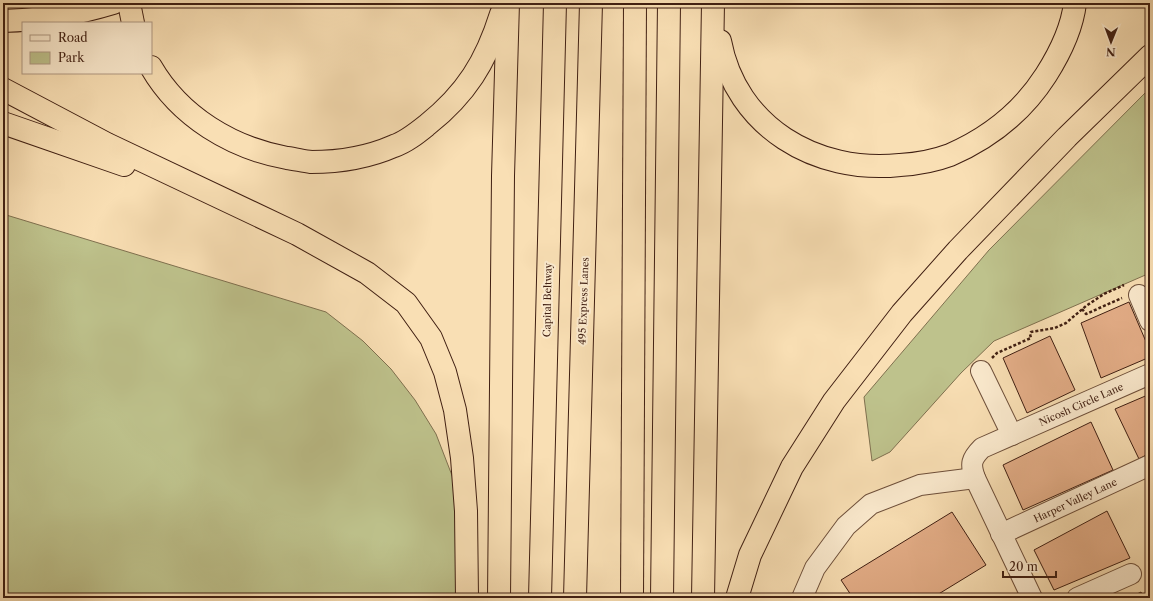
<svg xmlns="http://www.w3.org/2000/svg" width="1153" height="601" font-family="'Libre Caslon Text',serif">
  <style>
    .green { fill: #bec28c; stroke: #7f704f }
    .building { fill: #e4ae88; stroke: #401f12 }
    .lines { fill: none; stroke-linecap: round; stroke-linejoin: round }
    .street-casing { stroke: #6e4f3a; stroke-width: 22 }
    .highway-casing { stroke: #401f12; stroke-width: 24 }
    .path { stroke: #401f12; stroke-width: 2.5; stroke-dasharray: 3 2; stroke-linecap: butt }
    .street { stroke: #fbeace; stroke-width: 20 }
    .highway { stroke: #f9dfb4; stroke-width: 22 }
    .labels { text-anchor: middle; stroke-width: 4; stroke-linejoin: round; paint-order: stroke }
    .street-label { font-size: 10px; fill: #401f12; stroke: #fbeace }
  </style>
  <rect width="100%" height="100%" fill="#f9dfb4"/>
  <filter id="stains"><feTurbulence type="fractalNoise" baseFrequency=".005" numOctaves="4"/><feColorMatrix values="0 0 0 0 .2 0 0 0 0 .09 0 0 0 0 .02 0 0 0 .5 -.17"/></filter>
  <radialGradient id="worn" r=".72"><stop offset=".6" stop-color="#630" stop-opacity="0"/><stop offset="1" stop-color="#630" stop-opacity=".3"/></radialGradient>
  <g class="green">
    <path d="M1150 88V273L994 341 961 373 890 452 872 461 864 397 989 250Z"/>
    <path d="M3 214 326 312 363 341 391 369 415 400 436 434 453 478 467 598H3Z"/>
  </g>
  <g class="building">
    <path d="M1129 302 1150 351V357L1101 378 1081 323Z"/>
    <path d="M1050 336 1075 390 1027 413 1003 358Z"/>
    <path d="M1150 394V453L1139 459 1115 409Z"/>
    <path d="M1091 422 1113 470 1023 510 1003 465Z"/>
    <path d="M1107 511 1130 558 1054 590 1034 550Z"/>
    <path d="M952 512 986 565 932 598H853L841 580Z"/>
    <path d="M1141 592 1144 598H1129Z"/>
  </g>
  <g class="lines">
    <defs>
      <g id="street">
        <path d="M1139 295 1150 321"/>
        <path d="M981 371 1012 435"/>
        <path d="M1001 534 1150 465"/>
        <path d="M802 598 815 568 846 526 871 504 920 485 975 478"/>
        <path d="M1032 598 975 478C970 464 971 459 982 448L1150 374"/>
        <path d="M1077 598 1131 574"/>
      </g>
      <g id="highway">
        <path d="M129 3 133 23"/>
        <path d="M3 21C41 20 77 14 113 3"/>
        <path d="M720 41C736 127 816 174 900 165 917 164 934 161 950 155 989 138 1023 111 1046 75 1060 53 1072 29 1075 3"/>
        <path d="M151 67C180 117 232 148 287 158 295 159 303 161 311 162 338 162 369 157 394 146 406 142 417 133 427 125 466 94 486 62 501 14"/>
        <path d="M3 89 107 144 297 234 367 273 406 303 431 338 445 372 455 410 462 458 466 511 467 598"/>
        <path d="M3 123 124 165"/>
        <path d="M499 598 503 176 508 3"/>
        <path d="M540 598 555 3"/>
        <path d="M575 598 591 3"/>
        <path d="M632 598 635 3"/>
        <path d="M662 598 669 3"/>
        <path d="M703 598 713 3"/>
        <path d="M737 598 750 555 792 467 834 401 902 313 958 250 1067 137 1150 56"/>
      </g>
    </defs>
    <use href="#street" class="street-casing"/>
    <use href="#highway" class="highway-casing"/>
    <g class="path">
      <path d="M1082 309 1086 314 1122 298"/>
      <path d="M992 358 997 353 1031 338 1030 334 1031 332 1055 328 1066 323 1086 306 1104 294 1124 285"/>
    </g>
    <use href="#street" class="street"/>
    <use href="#highway" class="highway"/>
  </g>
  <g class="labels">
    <g class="street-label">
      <text transform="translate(547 300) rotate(-89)" y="4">Capital Beltway</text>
      <text transform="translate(583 301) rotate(-88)" y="4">495 Express Lanes</text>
      <text transform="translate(1081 404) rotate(-24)" y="4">Nicosh Circle Lane</text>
      <text transform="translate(1075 500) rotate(-25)" y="4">Harper Valley Lane</text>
    </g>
  </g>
  <rect width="1153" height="601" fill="none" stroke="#f9dfb4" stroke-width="16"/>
  <rect x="4" y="4" width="1145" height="593" fill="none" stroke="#401f12" stroke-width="2"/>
  <rect x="8" y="8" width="1137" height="585" fill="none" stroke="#401f12"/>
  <rect x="22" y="22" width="130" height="52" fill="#fbeace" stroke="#b09983"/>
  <rect x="30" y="35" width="20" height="6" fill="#fbeace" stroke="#b09983"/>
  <text x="58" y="42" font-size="12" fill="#401f12">Road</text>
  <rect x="30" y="52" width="20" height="12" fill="#bec28c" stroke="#b09983"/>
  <text x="58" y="62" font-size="12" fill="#401f12">Park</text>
  <g transform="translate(1111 42) rotate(181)" stroke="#fbeace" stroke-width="3" paint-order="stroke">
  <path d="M0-3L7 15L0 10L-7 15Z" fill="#401f12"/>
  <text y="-6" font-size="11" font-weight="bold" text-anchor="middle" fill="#401f12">N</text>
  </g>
  <path d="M1003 571v6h53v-6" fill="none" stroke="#401f12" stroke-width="2"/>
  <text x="1009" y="571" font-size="12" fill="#401f12" stroke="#fbeace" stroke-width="3" paint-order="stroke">20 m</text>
  <rect width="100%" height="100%" filter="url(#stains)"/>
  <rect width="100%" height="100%" fill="url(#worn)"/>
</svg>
